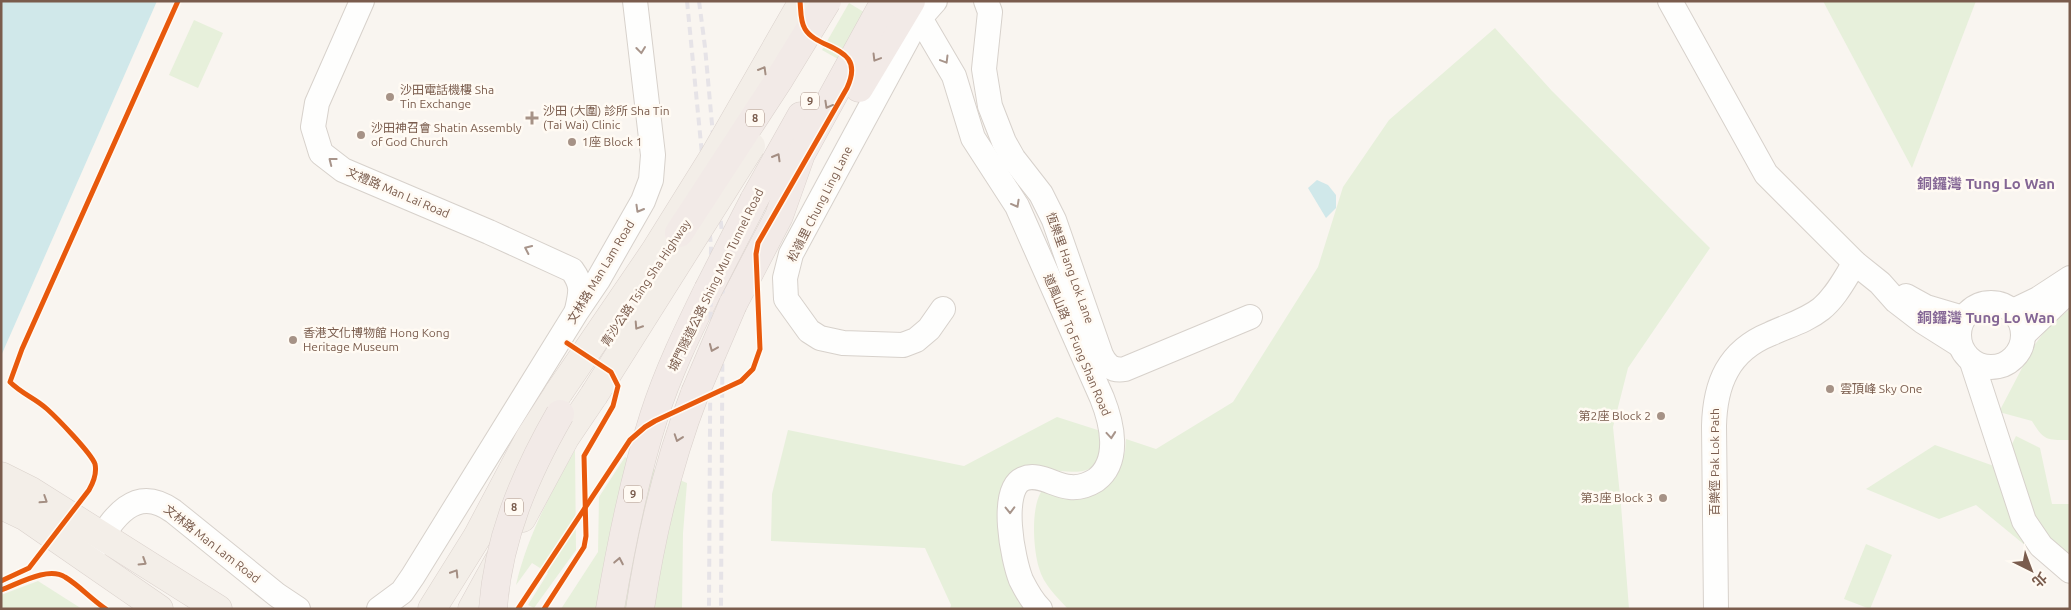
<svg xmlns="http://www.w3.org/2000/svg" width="2071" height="610" font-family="Ubuntu,'Noto Sans TC',sans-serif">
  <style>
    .green { fill: #e7f0db }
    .water { fill: #d0e8ea }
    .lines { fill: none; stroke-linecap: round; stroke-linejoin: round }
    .minor-casing { stroke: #d7d1cb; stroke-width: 26 }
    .major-casing { stroke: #dad1cc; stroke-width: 29 }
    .highway-casing { stroke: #dad1cc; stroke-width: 29 }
    .minor { stroke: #fefefd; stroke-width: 24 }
    .major { stroke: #f3eee8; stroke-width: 28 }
    .highway { stroke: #f2eae7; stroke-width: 28 }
    .rail { stroke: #e6e3e7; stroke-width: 4; stroke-dasharray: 8 5; stroke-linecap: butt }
    .major-bridge-casing { stroke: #dad1cc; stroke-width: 29; stroke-linecap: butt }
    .highway-bridge-casing { stroke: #dad1cc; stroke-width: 29; stroke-linecap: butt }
    .major-bridge { stroke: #f3eee8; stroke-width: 28 }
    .highway-bridge { stroke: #f2eae7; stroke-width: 28 }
    .cycleway-casing { stroke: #fffaf3; stroke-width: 8 }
    .cycleway { stroke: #e8590c; stroke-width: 5 }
    .oneway { stroke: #a8958b }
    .oneway2 { stroke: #a48e83 }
    .oneway3 { stroke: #a48f83 }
    .poi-dot { fill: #a69286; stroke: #fffaf3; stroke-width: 2 }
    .labels { text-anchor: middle; stroke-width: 5; stroke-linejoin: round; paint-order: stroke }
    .shield { fill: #fffaf3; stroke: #a28b7f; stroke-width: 1 }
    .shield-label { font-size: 11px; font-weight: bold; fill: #7a5c4d }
    .poi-label { font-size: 12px; fill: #7a5c4d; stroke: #fffaf3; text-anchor: start }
    .street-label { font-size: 12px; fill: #7a5c4d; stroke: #fffaf3 }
    .quarter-label { font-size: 15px; font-weight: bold; fill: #846695; stroke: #fffaf3 }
  </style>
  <rect width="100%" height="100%" fill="#f9f5f0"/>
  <g class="green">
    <path d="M1823 1H1976L1912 168Z"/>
    <path d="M849 3 880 22 854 68 822 50Z"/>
    <path d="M194 20 223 33 198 88 169 75Z"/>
    <path d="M1495 28 1552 91 1710 248 1628 368 1613 427 1621 505 1629 609H1068C1057 597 1043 584 1039 568 1033 548 1031 509 1041 492L1115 471 1125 452 1126 439 1156 449 1233 402 1318 267 1343 187 1389 120Z"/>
    <path d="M2070 309 2069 440C2047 440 2044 441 2032 421L1999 412 2033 347 2048 327Z"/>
    <path d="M1057 417 1107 433C1105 441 1103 449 1101 457 1093 477 1065 472 1049 469L1018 494 1021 575 1042 609H950L951 605 925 548 771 541 772 494 788 430 964 466Z"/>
    <path d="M2016 436 2040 448 2052 504H2070V561L2062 559 2031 515 2010 448Z"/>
    <path d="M1935 445 1994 466 2026 546 1976 505 1939 519 1866 489Z"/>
    <path d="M575 450 576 550 534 608 528 605 548 573 532 563 516 585C527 537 551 492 575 450Z"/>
    <path d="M625 457 687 483 683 533 682 609H561L598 552 599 497Z"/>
    <path d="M1866 544 1892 555 1870 609 1844 599Z"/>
    <path d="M38 581 82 609H1V595Z"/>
  </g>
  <g class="water">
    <path d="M1 1H157L1 356Z"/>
    <path d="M1317 180 1328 185 1336 195V208L1326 218 1308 188Z"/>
  </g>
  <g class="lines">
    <defs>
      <g id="minor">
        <path d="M362 1 317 103 313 127 321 153 343 170 489 232 572 270C583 285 581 292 577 310"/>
        <path d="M935 1 920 18 910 34 791 254 785 278 786 299 809 331 820 338 843 343 903 345 916 340 929 329 943 309"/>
        <path d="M986 1 990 12 984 69 990 106 1004 142 1013 158 1041 194 1054 220 1101 355C1106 366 1113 371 1125 369L1250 317"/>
        <path d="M1670 1 1766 174 1855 263 1880 283 1896 301 1922 321 1960 345"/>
        <path d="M920 18 954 76 973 138 1017 206 1102 398C1112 423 1121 461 1096 480 1088 485 1079 488 1070 487 1055 486 1038 472 1023 479 999 490 1013 560 1021 580 1026 590 1032 601 1040 609"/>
        <path d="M1906 296 1926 307 1963 318"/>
        <circle cx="1991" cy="335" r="32"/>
        <path d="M2013 311 2038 299 2070 278"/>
        <path d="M2024 334 2067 293"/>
        <path d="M1972 362 2024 521 2041 546 2070 571"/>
        <path d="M92 552C112 520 133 483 173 511L277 595 298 609"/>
        <path d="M379 609 402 592 413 576 577 311 598 280 643 201 651 180 653 155 635 1"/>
        <path d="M1716 609 1714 426C1715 384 1728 351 1770 334 1787 326 1806 321 1821 309 1836 297 1845 278 1855 263"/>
      </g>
      <g id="major">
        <path d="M1 476 31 491 218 609"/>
        <path d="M1 505 26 517 159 609"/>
        <path d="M522 518 565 438 594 395"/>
        <path d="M432 609 477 537 530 437 559 392"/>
        <path d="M472 609 499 560"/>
      </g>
      <g id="highway">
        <path d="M859 88 911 1"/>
        <path d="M754 200 801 116"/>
        <path d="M733 304 779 216 801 154 885 1"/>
        <path d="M610 609C621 544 634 479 654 416 668 372 688 331 708 290"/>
        <path d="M640 609C651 535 668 463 695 393"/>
      </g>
    </defs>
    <use href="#minor" class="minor-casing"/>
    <use href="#major" class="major-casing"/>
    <use href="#highway" class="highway-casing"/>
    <use href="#minor" class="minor"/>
    <use href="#major" class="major"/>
    <use href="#highway" class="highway"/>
    <g class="rail">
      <path d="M687 1 711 246 709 609"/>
      <path d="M699 1 705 47 723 245 721 609"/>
    </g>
    <defs>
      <g id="major-bridge">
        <path d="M559 392 655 251 713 158 803 1"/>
        <path d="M594 395 751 146"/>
      </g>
      <g id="highway-bridge">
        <path d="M679 233 780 78 827 1"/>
        <path d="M708 290 754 200"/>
        <path d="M695 393 733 304"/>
        <path d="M493 609C498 538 525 475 560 414"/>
      </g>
    </defs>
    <use href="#major-bridge" class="major-bridge-casing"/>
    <use href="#highway-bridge" class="highway-bridge-casing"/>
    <use href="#major-bridge" class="major-bridge"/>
    <use href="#highway-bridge" class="highway-bridge"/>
    <defs>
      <g id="cycleway">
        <path d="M1 581 29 568 89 490C93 483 97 473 95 464 91 453 57 418 47 409 35 398 22 394 10 382L22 349 178 1"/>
        <path d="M1 590C18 584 48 566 65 577 80 586 92 600 106 609"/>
        <path d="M518 609 630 440 645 427 655 421 741 381 753 369 760 349 756 254 758 243 847 88C867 45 818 51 805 29 800 21 801 10 800 1"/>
        <path d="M544 609 584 547 586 536 584 456 613 406 618 386 611 372 567 343"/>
      </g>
    </defs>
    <use href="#cycleway" class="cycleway-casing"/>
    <use href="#cycleway" class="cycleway"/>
  </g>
  <defs><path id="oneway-chevron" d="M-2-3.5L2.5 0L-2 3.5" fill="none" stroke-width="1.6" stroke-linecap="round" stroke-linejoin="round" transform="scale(1.25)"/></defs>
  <g class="oneway">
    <use href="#oneway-chevron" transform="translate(641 50) rotate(83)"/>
    <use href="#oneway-chevron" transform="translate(945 60) rotate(59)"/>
    <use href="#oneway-chevron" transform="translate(332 161) rotate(-142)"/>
    <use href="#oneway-chevron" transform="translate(1016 204) rotate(61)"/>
    <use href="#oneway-chevron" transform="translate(639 209) rotate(120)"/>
    <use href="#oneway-chevron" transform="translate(528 249) rotate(-155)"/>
    <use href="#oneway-chevron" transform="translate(1111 435) rotate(85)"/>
    <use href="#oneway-chevron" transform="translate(1010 510) rotate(89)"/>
  </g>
  <g class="oneway2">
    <use href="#oneway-chevron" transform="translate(876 58) rotate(121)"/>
    <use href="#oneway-chevron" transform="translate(828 105) rotate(119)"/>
    <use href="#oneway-chevron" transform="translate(777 157) rotate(-60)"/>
    <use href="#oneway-chevron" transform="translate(713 348) rotate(113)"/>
    <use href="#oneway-chevron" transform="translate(678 438) rotate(109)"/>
    <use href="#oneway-chevron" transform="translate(619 561) rotate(-79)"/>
  </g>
  <g class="oneway3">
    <use href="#oneway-chevron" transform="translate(763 70) rotate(-60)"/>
    <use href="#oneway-chevron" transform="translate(638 326) rotate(123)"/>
    <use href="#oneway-chevron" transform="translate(44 500) rotate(33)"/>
    <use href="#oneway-chevron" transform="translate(143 562) rotate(32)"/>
    <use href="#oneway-chevron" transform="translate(455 573) rotate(-58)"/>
  </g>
  <g class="poi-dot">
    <circle cx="390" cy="97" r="5"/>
    <path d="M529.5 110.5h5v5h5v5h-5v5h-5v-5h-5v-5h5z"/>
    <circle cx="361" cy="135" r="5"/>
    <circle cx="572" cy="142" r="5"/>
    <circle cx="293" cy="340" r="5"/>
    <circle cx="1830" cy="389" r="5"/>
    <circle cx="1661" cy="416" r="5"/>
    <circle cx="1663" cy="498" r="5"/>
  </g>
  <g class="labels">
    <g class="shield">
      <rect x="801" y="92.5" width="18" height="17" rx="4"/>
      <rect x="746" y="109.5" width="18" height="17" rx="4"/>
      <rect x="624" y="485.5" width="18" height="17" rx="4"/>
      <rect x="505" y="498.5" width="18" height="17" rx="4"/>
    </g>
    <g class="shield-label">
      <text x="810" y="105">9</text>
      <text x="755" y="122">8</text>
      <text x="633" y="498">9</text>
      <text x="514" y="511">8</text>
    </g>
    <g class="poi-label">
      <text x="400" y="94">沙田電話機樓 Sha<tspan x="400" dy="14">Tin Exchange</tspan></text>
      <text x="543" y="115">沙田 (大圍) 診所 Sha Tin<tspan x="543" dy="14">(Tai Wai) Clinic</tspan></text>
      <text x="371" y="132">沙田神召會 Shatin Assembly<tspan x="371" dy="14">of God Church</tspan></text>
      <text x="582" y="146">1座 Block 1</text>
      <text x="303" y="337">香港文化博物館 Hong Kong<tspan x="303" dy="14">Heritage Museum</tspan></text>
      <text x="1840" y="393">雲頂峰 Sky One</text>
      <text x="1651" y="420" text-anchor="end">第2座 Block 2</text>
      <text x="1653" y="502" text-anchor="end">第3座 Block 3</text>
    </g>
    <g class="street-label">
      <text transform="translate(398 193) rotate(23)" y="4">文禮路 Man Lai Road</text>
      <text transform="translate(820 204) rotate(-63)" y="4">松嶺里 Chung Ling Lane</text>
      <text transform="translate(1070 268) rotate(70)" y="4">恆樂里 Hang Lok Lane</text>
      <text transform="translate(601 272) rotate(-59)" y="4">文林路 Man Lam Road</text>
      <text transform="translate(716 280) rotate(-64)" y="4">城門隧道公路 Shing Mun Tunnel Road</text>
      <text transform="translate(646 283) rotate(-56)" y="4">青沙公路 Tsing Sha Highway</text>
      <text transform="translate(1077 345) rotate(67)" y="4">道風山路 To Fung Shan Road</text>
      <text transform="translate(1715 462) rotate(-90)" y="4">百樂徑 Pak Lok Path</text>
      <text transform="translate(212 544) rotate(38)" y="4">文林路 Man Lam Road</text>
    </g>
    <g class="quarter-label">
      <text x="1986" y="189">銅鑼灣 Tung Lo Wan</text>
      <text x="1986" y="323">銅鑼灣 Tung Lo Wan</text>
    </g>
  </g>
  <rect width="2071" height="610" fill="none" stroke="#7a5c4d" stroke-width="5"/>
  <g transform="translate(2031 570) rotate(138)" stroke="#fffaf3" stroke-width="4" paint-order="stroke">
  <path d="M0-4L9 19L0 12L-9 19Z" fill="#7a5c4d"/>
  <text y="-8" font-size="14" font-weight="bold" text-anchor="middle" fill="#7a5c4d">北</text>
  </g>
</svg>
